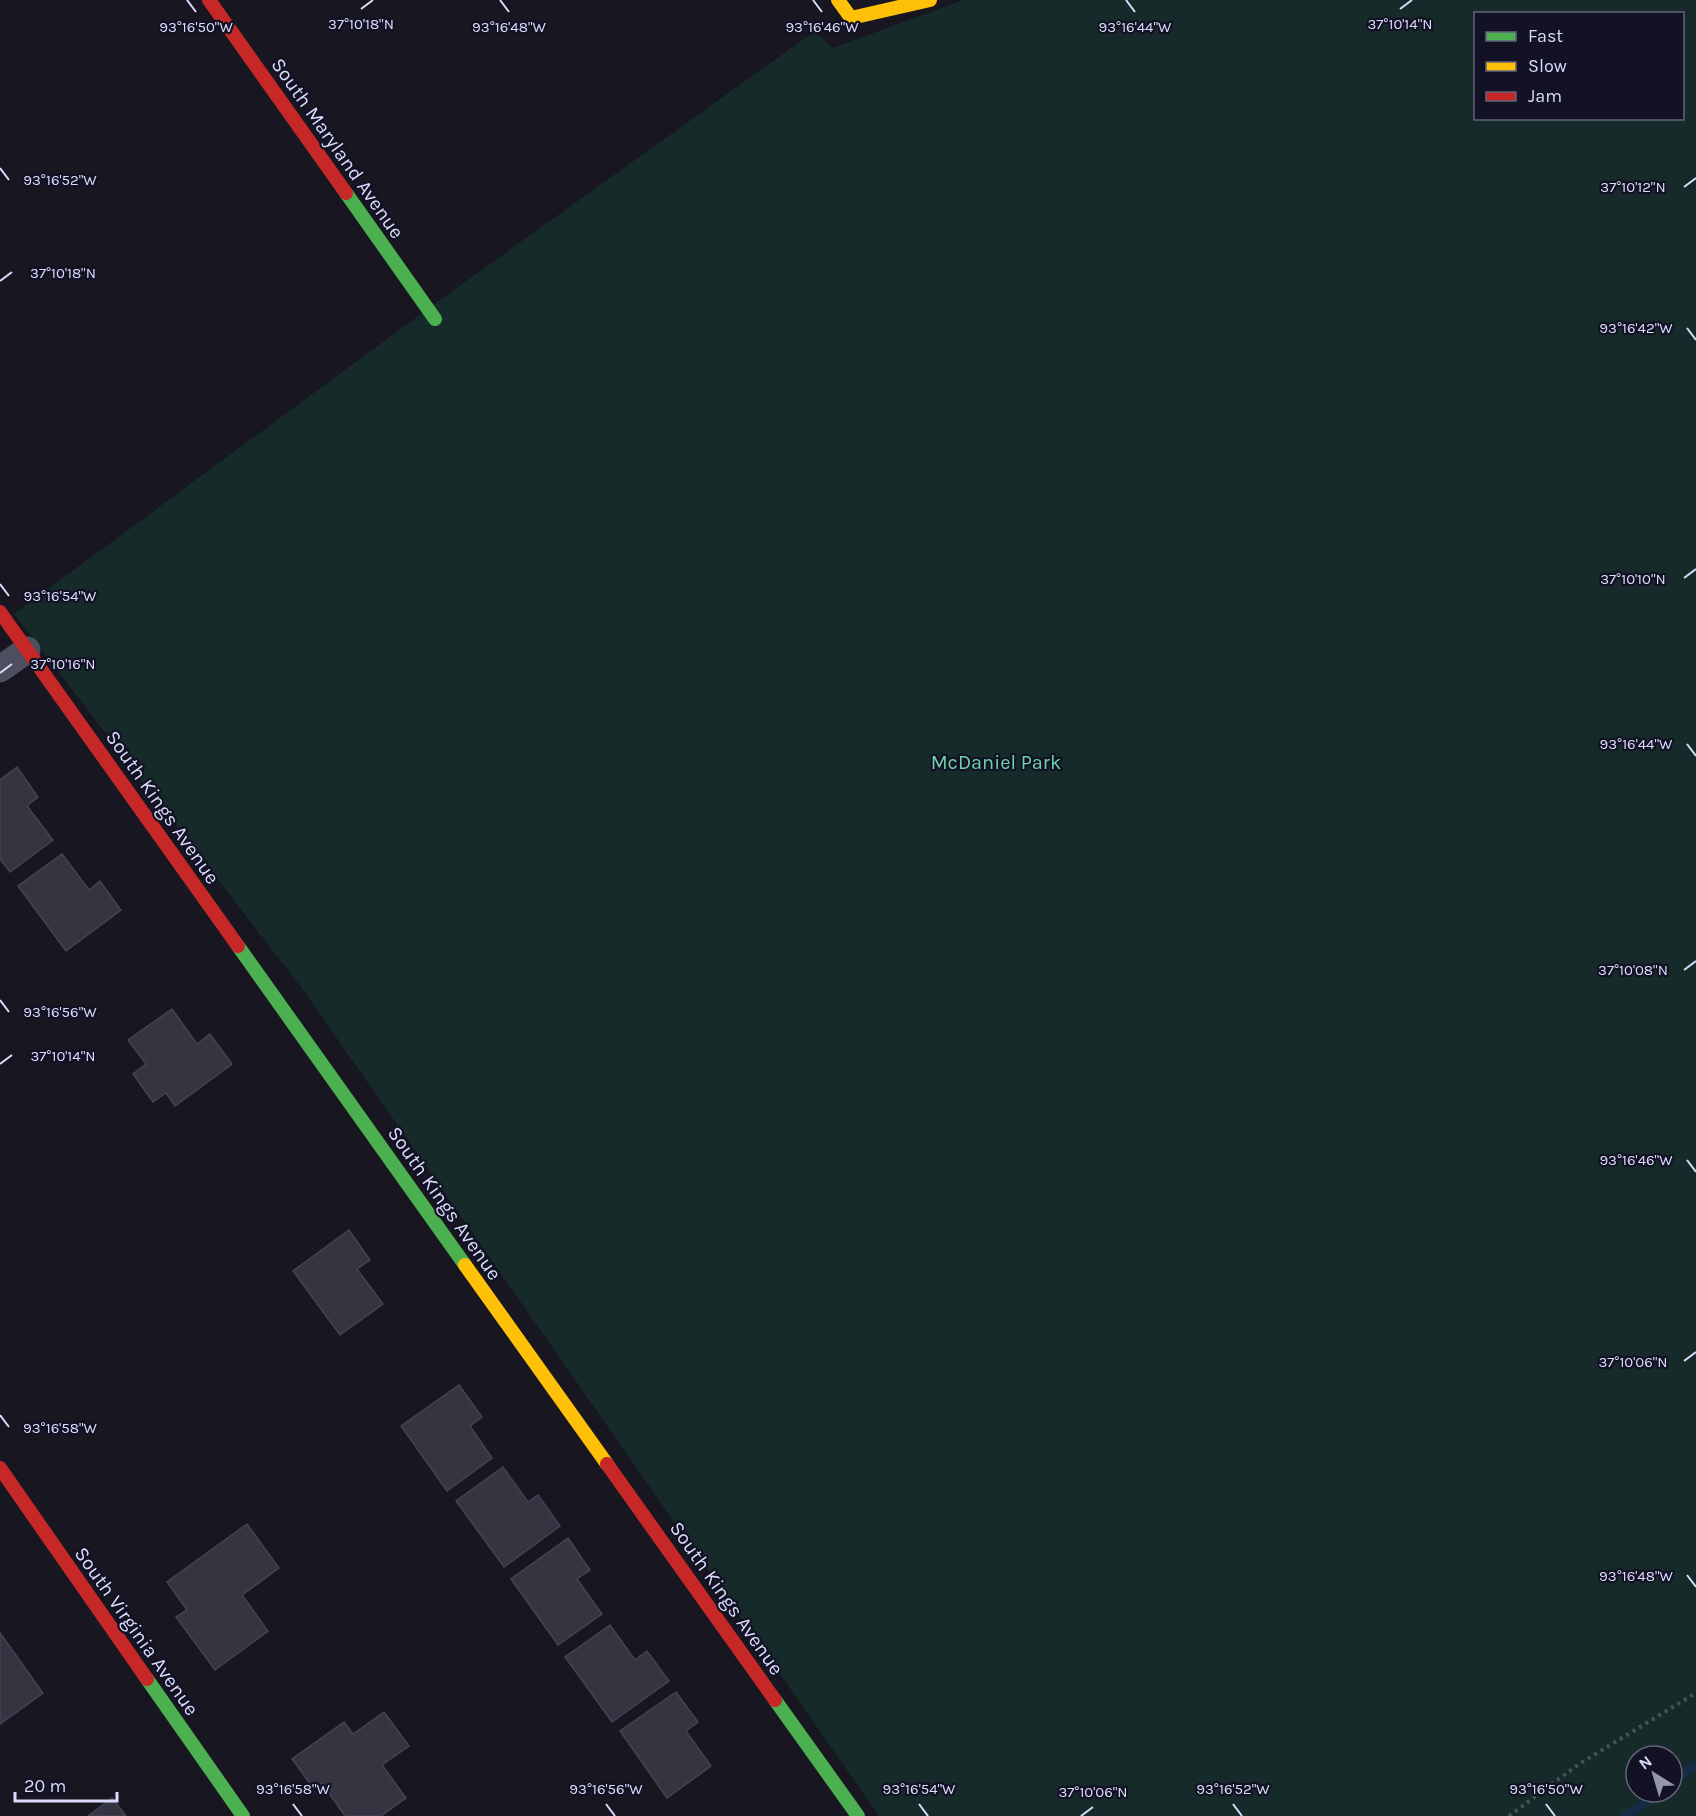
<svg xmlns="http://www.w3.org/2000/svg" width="1696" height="1816" font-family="Karla,sans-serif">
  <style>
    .green { fill: #162b29; fill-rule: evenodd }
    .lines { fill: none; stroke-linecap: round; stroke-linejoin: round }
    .stream { stroke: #152c44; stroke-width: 10 }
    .building { fill: #353542; stroke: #434354; stroke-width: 1.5 }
    .path { stroke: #46525b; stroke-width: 4; stroke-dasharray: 3 4.5; stroke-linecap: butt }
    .street { stroke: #4d4e60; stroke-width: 27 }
    .fast { stroke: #4caf50; stroke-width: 14 }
    .slow { stroke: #ffc107; stroke-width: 14 }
    .jam { stroke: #c62828; stroke-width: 14 }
    .ticks { fill: none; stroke: #dbdcfb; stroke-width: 2 }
    .labels { text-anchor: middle; stroke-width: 4.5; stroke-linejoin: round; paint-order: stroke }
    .street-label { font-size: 20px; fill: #dbdcfb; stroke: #131225 }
    .park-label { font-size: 20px; fill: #6fd2ac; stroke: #131225 }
    .ticks-label { font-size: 15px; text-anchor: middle; fill: #dbdcfb; stroke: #131225; stroke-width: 4.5; stroke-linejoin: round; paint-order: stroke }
  </style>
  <rect width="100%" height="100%" fill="#171621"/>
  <path class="green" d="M963 0H1696V1816H879L306 994 14 614 444 297 815 31 833 48ZM1476 14H1682V118H1476ZM1636 1756H1672V1792H1636Z"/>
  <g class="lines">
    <g class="stream">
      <path d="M1672 1782 1696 1765"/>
      <path d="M1625 1816 1659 1792"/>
    </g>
  </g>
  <g class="building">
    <path d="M17 767 38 797 27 806 53 840 10 872 0 859V780Z"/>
    <path d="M62 854 89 890 100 881 121 910 66 951 18 886Z"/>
    <path d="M172 1009 197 1044 210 1034 232 1064 175 1106 166 1093 153 1102 133 1074 146 1064 128 1040Z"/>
    <path d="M349 1230 370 1260 357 1269 383 1304 340 1335 293 1271Z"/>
    <path d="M459 1385 482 1417 470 1426 492 1458 447 1491 401 1426Z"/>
    <path d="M503 1467 528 1502 538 1495 560 1526 504 1567 456 1501Z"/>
    <path d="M247 1524 279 1568 242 1595 268 1631 215 1670 176 1617 187 1610 167 1582Z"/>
    <path d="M568 1538 590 1570 577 1579 602 1614 558 1645 511 1579Z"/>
    <path d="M610 1625 635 1660 647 1651 669 1681 612 1722 565 1657Z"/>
    <path d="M0 1633 43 1693 0 1724Z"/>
    <path d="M676 1692 698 1722 686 1731 711 1766 667 1798 620 1731Z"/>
    <path d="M384 1712 409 1746 382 1765 406 1798 381 1816H345L322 1783 314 1789 292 1759 344 1722 353 1734Z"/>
    <path d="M112 1798 126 1816H88Z"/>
  </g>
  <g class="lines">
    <path class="path" d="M1509 1816 1579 1764 1696 1693"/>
    <path class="street" d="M0 669 27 650"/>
    <g class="fast">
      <path d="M346 193 435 319"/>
      <path d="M238 946 465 1265"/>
      <path d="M147 1679 243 1816"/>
      <path d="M775 1700 858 1816"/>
    </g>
    <g class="slow">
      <path d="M838 0 851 18 930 0"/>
      <path d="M465 1265 607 1464"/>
    </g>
    <g class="jam">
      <path d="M209 0 346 193"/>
      <path d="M0 612 238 946"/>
      <path d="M607 1464 775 1700"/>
      <path d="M0 1468 147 1679"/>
    </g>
  </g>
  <path class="ticks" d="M187 0 196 12M500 0 509 12M813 0 822 12M1126 0 1135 12M361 9 373 0M1400 9 1412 0M0 168 9 180M1684 187 1696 178M0 281 12 272M1687 328 1696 340M1684 578 1696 569M0 584 9 596M0 673 12 664M1687 744 1696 756M1684 970 1696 961M0 1000 9 1012M0 1064 12 1055M1687 1160 1696 1172M1684 1361 1696 1352M0 1415 9 1427M1687 1575 1696 1587M293 1804 302 1816M606 1804 615 1816M919 1804 928 1816M1233 1804 1242 1816M1546 1804 1555 1816M1081 1816 1093 1807"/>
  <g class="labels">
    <g class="street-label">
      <text transform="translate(338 148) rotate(55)" y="7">South Maryland Avenue</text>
      <text transform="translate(163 807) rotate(55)" y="7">South Kings Avenue</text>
      <text transform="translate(445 1203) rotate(55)" y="7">South Kings Avenue</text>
      <text transform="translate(727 1598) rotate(55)" y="7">South Kings Avenue</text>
      <text transform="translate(137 1631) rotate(55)" y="7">South Virginia Avenue</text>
    </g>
    <g class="park-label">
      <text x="996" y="769">McDaniel Park</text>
    </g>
  </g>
  <g class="ticks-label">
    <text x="1400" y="29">37°10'14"N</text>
    <text x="361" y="29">37°10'18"N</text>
    <text x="196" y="32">93°16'50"W</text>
    <text x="509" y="32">93°16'48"W</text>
    <text x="822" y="32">93°16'46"W</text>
    <text x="1135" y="32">93°16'44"W</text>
    <text x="60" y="185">93°16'52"W</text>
    <text x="1633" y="192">37°10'12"N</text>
    <text x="63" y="278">37°10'18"N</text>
    <text x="1636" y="333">93°16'42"W</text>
    <text x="1633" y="584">37°10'10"N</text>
    <text x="60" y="601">93°16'54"W</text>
    <text x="63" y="669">37°10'16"N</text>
    <text x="1636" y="749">93°16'44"W</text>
    <text x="1633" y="975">37°10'08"N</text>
    <text x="60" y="1017">93°16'56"W</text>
    <text x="63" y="1061">37°10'14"N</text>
    <text x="1636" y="1165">93°16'46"W</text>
    <text x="1633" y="1367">37°10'06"N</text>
    <text x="60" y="1433">93°16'58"W</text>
    <text x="1636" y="1581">93°16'48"W</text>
    <text x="293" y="1794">93°16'58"W</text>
    <text x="606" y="1794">93°16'56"W</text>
    <text x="919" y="1794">93°16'54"W</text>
    <text x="1233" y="1794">93°16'52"W</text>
    <text x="1546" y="1794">93°16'50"W</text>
    <text x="1093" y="1797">37°10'06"N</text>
  </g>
  <rect x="1474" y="12" width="210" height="108" fill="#131225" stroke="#63637b" stroke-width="1.5"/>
  <rect x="1486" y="32" width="30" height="9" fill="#4caf50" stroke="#63637b" stroke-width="1.5"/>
  <text x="1528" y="42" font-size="18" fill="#dbdcfb">Fast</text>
  <rect x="1486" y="62" width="30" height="9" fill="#ffc107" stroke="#63637b" stroke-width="1.5"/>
  <text x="1528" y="72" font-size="18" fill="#dbdcfb">Slow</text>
  <rect x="1486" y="92" width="30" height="9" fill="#c62828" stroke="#63637b" stroke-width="1.5"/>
  <text x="1528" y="102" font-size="18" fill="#dbdcfb">Jam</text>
  <g transform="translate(1654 1774) rotate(323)"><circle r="28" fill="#131225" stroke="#63637b" stroke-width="1.5"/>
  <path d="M0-4.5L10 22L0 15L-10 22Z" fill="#9697af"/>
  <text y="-9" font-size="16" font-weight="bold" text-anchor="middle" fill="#dbdcfb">N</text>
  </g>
  <path d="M15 1792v9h102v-9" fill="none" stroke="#dbdcfb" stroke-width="3"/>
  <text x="24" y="1792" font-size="18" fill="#dbdcfb" stroke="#131225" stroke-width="4.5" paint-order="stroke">20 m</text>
</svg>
